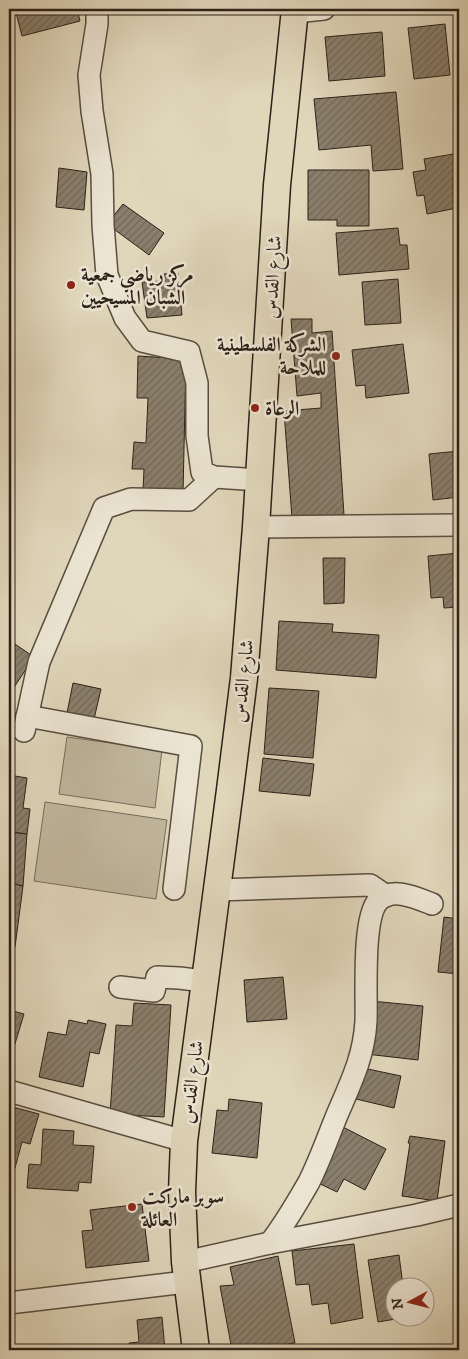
<svg xmlns="http://www.w3.org/2000/svg" width="468" height="1359" font-family="'IM FELL DW Pica',Amiri,serif">
  <style>
    .grass { fill: #c1b79e; stroke: #766c5b }
    .building { fill: url(#building-hatch); stroke: #2c2118 }
    .lines { fill: none; stroke-linecap: round; stroke-linejoin: round }
    .minor-casing { stroke: #594e40; stroke-width: 24 }
    .major-casing { stroke: #2c2118; stroke-width: 29 }
    .minor { stroke: #ebe4d2; stroke-width: 21 }
    .major { stroke: #e0d6ba; stroke-width: 26 }
    .poi-dot { fill: #8f2418; stroke: #ebe4d2; stroke-width: 2 }
    .labels { text-anchor: middle; stroke-width: 5; stroke-linejoin: round; paint-order: stroke }
    .poi-label { font-size: 20px; font-weight: bold; fill: #2c2118; stroke: #ebe4d2; text-anchor: start }
    .street-label { font-size: 20px; fill: #2c2118; stroke: #ebe4d2 }
  </style>
  <defs>
    <pattern id="building-hatch" width="6" height="6" patternUnits="userSpaceOnUse" patternTransform="scale(1.25)"><rect width="6" height="6" fill="#8a7f6c"/><path d="M-1 1l2-2M0 6l6-6M5 7l2-2" fill="none" stroke="#716858"/></pattern>
  </defs>
  <rect width="100%" height="100%" fill="#e0d6ba"/>
  <filter id="stains"><feTurbulence type="fractalNoise" baseFrequency=".004" numOctaves="4"/><feColorMatrix values="0 0 0 0 .2 0 0 0 0 .09 0 0 0 0 .02 0 0 0 .5 -.17"/></filter>
  <radialGradient id="worn" r=".72"><stop offset=".6" stop-color="#630" stop-opacity="0"/><stop offset="1" stop-color="#630" stop-opacity=".3"/></radialGradient>
  <g class="grass">
    <path d="M67 737 162 750 155 808 59 794Z"/>
    <path d="M45 802 167 820 156 899 34 881Z"/>
  </g>
  <g class="building">
    <path d="M15 9H77L80 21 22 36Z"/>
    <path d="M445 24 450 75 414 79 408 28Z"/>
    <path d="M382 32 385 76 329 81 325 37Z"/>
    <path d="M396 92 403 169 373 171 371 145 319 150 314 99Z"/>
    <path d="M459 153V220L457 208 427 214 424 195 417 196 413 172 426 170 424 159Z"/>
    <path d="M59 168 87 172 84 210 56 207Z"/>
    <path d="M308 170H369V226H337V220H308Z"/>
    <path d="M123 204 164 233 149 255 107 224Z"/>
    <path d="M398 228 400 245H407L409 269 339 275 336 233Z"/>
    <path d="M178 273 182 315 147 318 142 282 165 281 164 274Z"/>
    <path d="M398 279 401 323 365 325 362 282Z"/>
    <path d="M291 319H312V333L332 331 344 515 292 518 284 411 321 408V393L297 396Z"/>
    <path d="M403 344 409 393 366 398 365 385 356 386 352 350Z"/>
    <path d="M138 356 186 359 183 493 143 491 144 469H132L134 442 146 443 148 398H137Z"/>
    <path d="M459 451V497L433 500 429 454Z"/>
    <path d="M459 553V607L444 608 443 597 431 598 428 556Z"/>
    <path d="M323 558H345L344 603 324 604Z"/>
    <path d="M279 621 333 624 332 632 379 635 376 678 276 670Z"/>
    <path d="M9 640 34 657 9 695Z"/>
    <path d="M73 683 101 689 94 719 67 713Z"/>
    <path d="M269 688 319 691 313 758 264 754Z"/>
    <path d="M263 758 314 764 310 796 259 791Z"/>
    <path d="M9 775 27 778 23 808 30 809 27 834 9 832Z"/>
    <path d="M9 832 27 834 23 886 9 883Z"/>
    <path d="M9 883 23 886 15 947 9 946Z"/>
    <path d="M444 917 459 919V974L438 972Z"/>
    <path d="M283 977 287 1019 247 1022 244 980Z"/>
    <path d="M371 1001 423 1006 418 1060 366 1054Z"/>
    <path d="M134 1003 171 1005 164 1117 110 1114 116 1025 132 1026Z"/>
    <path d="M9 1010 24 1014 11 1057 9 1056Z"/>
    <path d="M69 1020 87 1024 88 1020 106 1024 99 1054 90 1052 83 1087 39 1077 48 1032 66 1035Z"/>
    <path d="M363 1068 401 1076 394 1108 356 1099Z"/>
    <path d="M229 1099 262 1103 257 1158 212 1153 217 1110 228 1111Z"/>
    <path d="M9 1106 39 1114 30 1144 22 1142 9 1190Z"/>
    <path d="M339 1125 386 1149 365 1190 344 1179 337 1192 312 1180Z"/>
    <path d="M43 1129 74 1131 73 1145 94 1146 91 1183 79 1182 78 1191 27 1188 29 1164 41 1165Z"/>
    <path d="M410 1136 445 1141 437 1201 402 1196 410 1143H408Z"/>
    <path d="M142 1204 149 1261 86 1268 82 1231 93 1230 90 1210Z"/>
    <path d="M354 1244 363 1318 331 1324 328 1303 312 1305 309 1284 296 1285 292 1251Z"/>
    <path d="M399 1255 403 1286H396V1316L408 1317 378 1322 368 1260Z"/>
    <path d="M278 1256 295 1343 255 1350H232L220 1286 234 1285 230 1267Z"/>
    <path d="M162 1317 165 1350H130L129 1343 139 1342 137 1320Z"/>
  </g>
  <g class="lines">
    <defs>
      <g id="minor">
        <path d="M97 9V24L89 75 92 111 102 174 103 225 107 275 125 318 142 341 189 352 197 383V436L202 472 214 477 259 480"/>
        <path d="M295 12 324 9"/>
        <path d="M256 527 459 525"/>
        <path d="M27 716 191 746 174 889"/>
        <path d="M24 731 39 662 104 508 131 499 189 500 214 477"/>
        <path d="M217 890 370 885 386 896"/>
        <path d="M120 987 154 991 157 977 179 978 204 981"/>
        <path d="M9 1091 184 1141"/>
        <path d="M270 1243C285 1224 297 1203 309 1182 320 1160 328 1137 337 1115 351 1082 364 1057 366 1021 367 995 362 919 378 901 391 886 417 898 432 904"/>
        <path d="M185 1262 270 1243 417 1215 459 1205"/>
        <path d="M9 1303 186 1282"/>
      </g>
      <path id="major" d="M196 1350 185 1262 182 1192 184 1141 230 790 244 678 256 527 277 185 295 9"/>
    </defs>
    <use href="#minor" class="minor-casing"/>
    <use href="#major" class="major-casing"/>
    <use href="#minor" class="minor"/>
    <use href="#major" class="major"/>
  </g>
  <g class="poi-dot">
    <circle cx="71" cy="285" r="5"/>
    <circle cx="336" cy="356" r="5"/>
    <circle cx="255" cy="408" r="5"/>
    <circle cx="132" cy="1207" r="5"/>
  </g>
  <g class="labels">
    <g class="poi-label">
      <text x="81" y="281">مركز رياضي جمعية<tspan x="81" dy="23">الشبان المسيحيين</tspan></text>
      <text x="326" y="351" text-anchor="end">الشركة الفلسطينية<tspan x="326" dy="23">للملاحة</tspan></text>
      <text x="265" y="415">الرعاة</text>
      <text x="142" y="1203">سوبر ماركت<tspan x="142" dy="23">العائلة</tspan></text>
    </g>
    <g class="street-label">
      <text transform="translate(272 277) rotate(-87)" y="7">شارع القدس</text>
      <text transform="translate(242 681) rotate(-84)" y="7">شارع القدس</text>
      <text transform="translate(191 1082) rotate(-83)" y="7">شارع القدس</text>
    </g>
  </g>
  <rect width="468" height="1359" fill="none" stroke="#e0d6ba" stroke-width="30"/>
  <rect x="10" y="10" width="448" height="1339" fill="none" stroke="#2c2118" stroke-width="2.5"/>
  <rect x="15" y="15" width="438" height="1329" fill="none" stroke="#2c2118"/>
  <g transform="translate(410 1302) rotate(263)"><circle r="24" fill="#ebe4d2" stroke="#9f9688"/>
  <path d="M0-4L9 19L0 12L-9 19Z" fill="#8f2418"/>
  <text y="-8" font-size="14" font-weight="bold" text-anchor="middle" fill="#2c2118">N</text>
  </g>
  <rect width="100%" height="100%" filter="url(#stains)"/>
  <rect width="100%" height="100%" fill="url(#worn)"/>
</svg>
